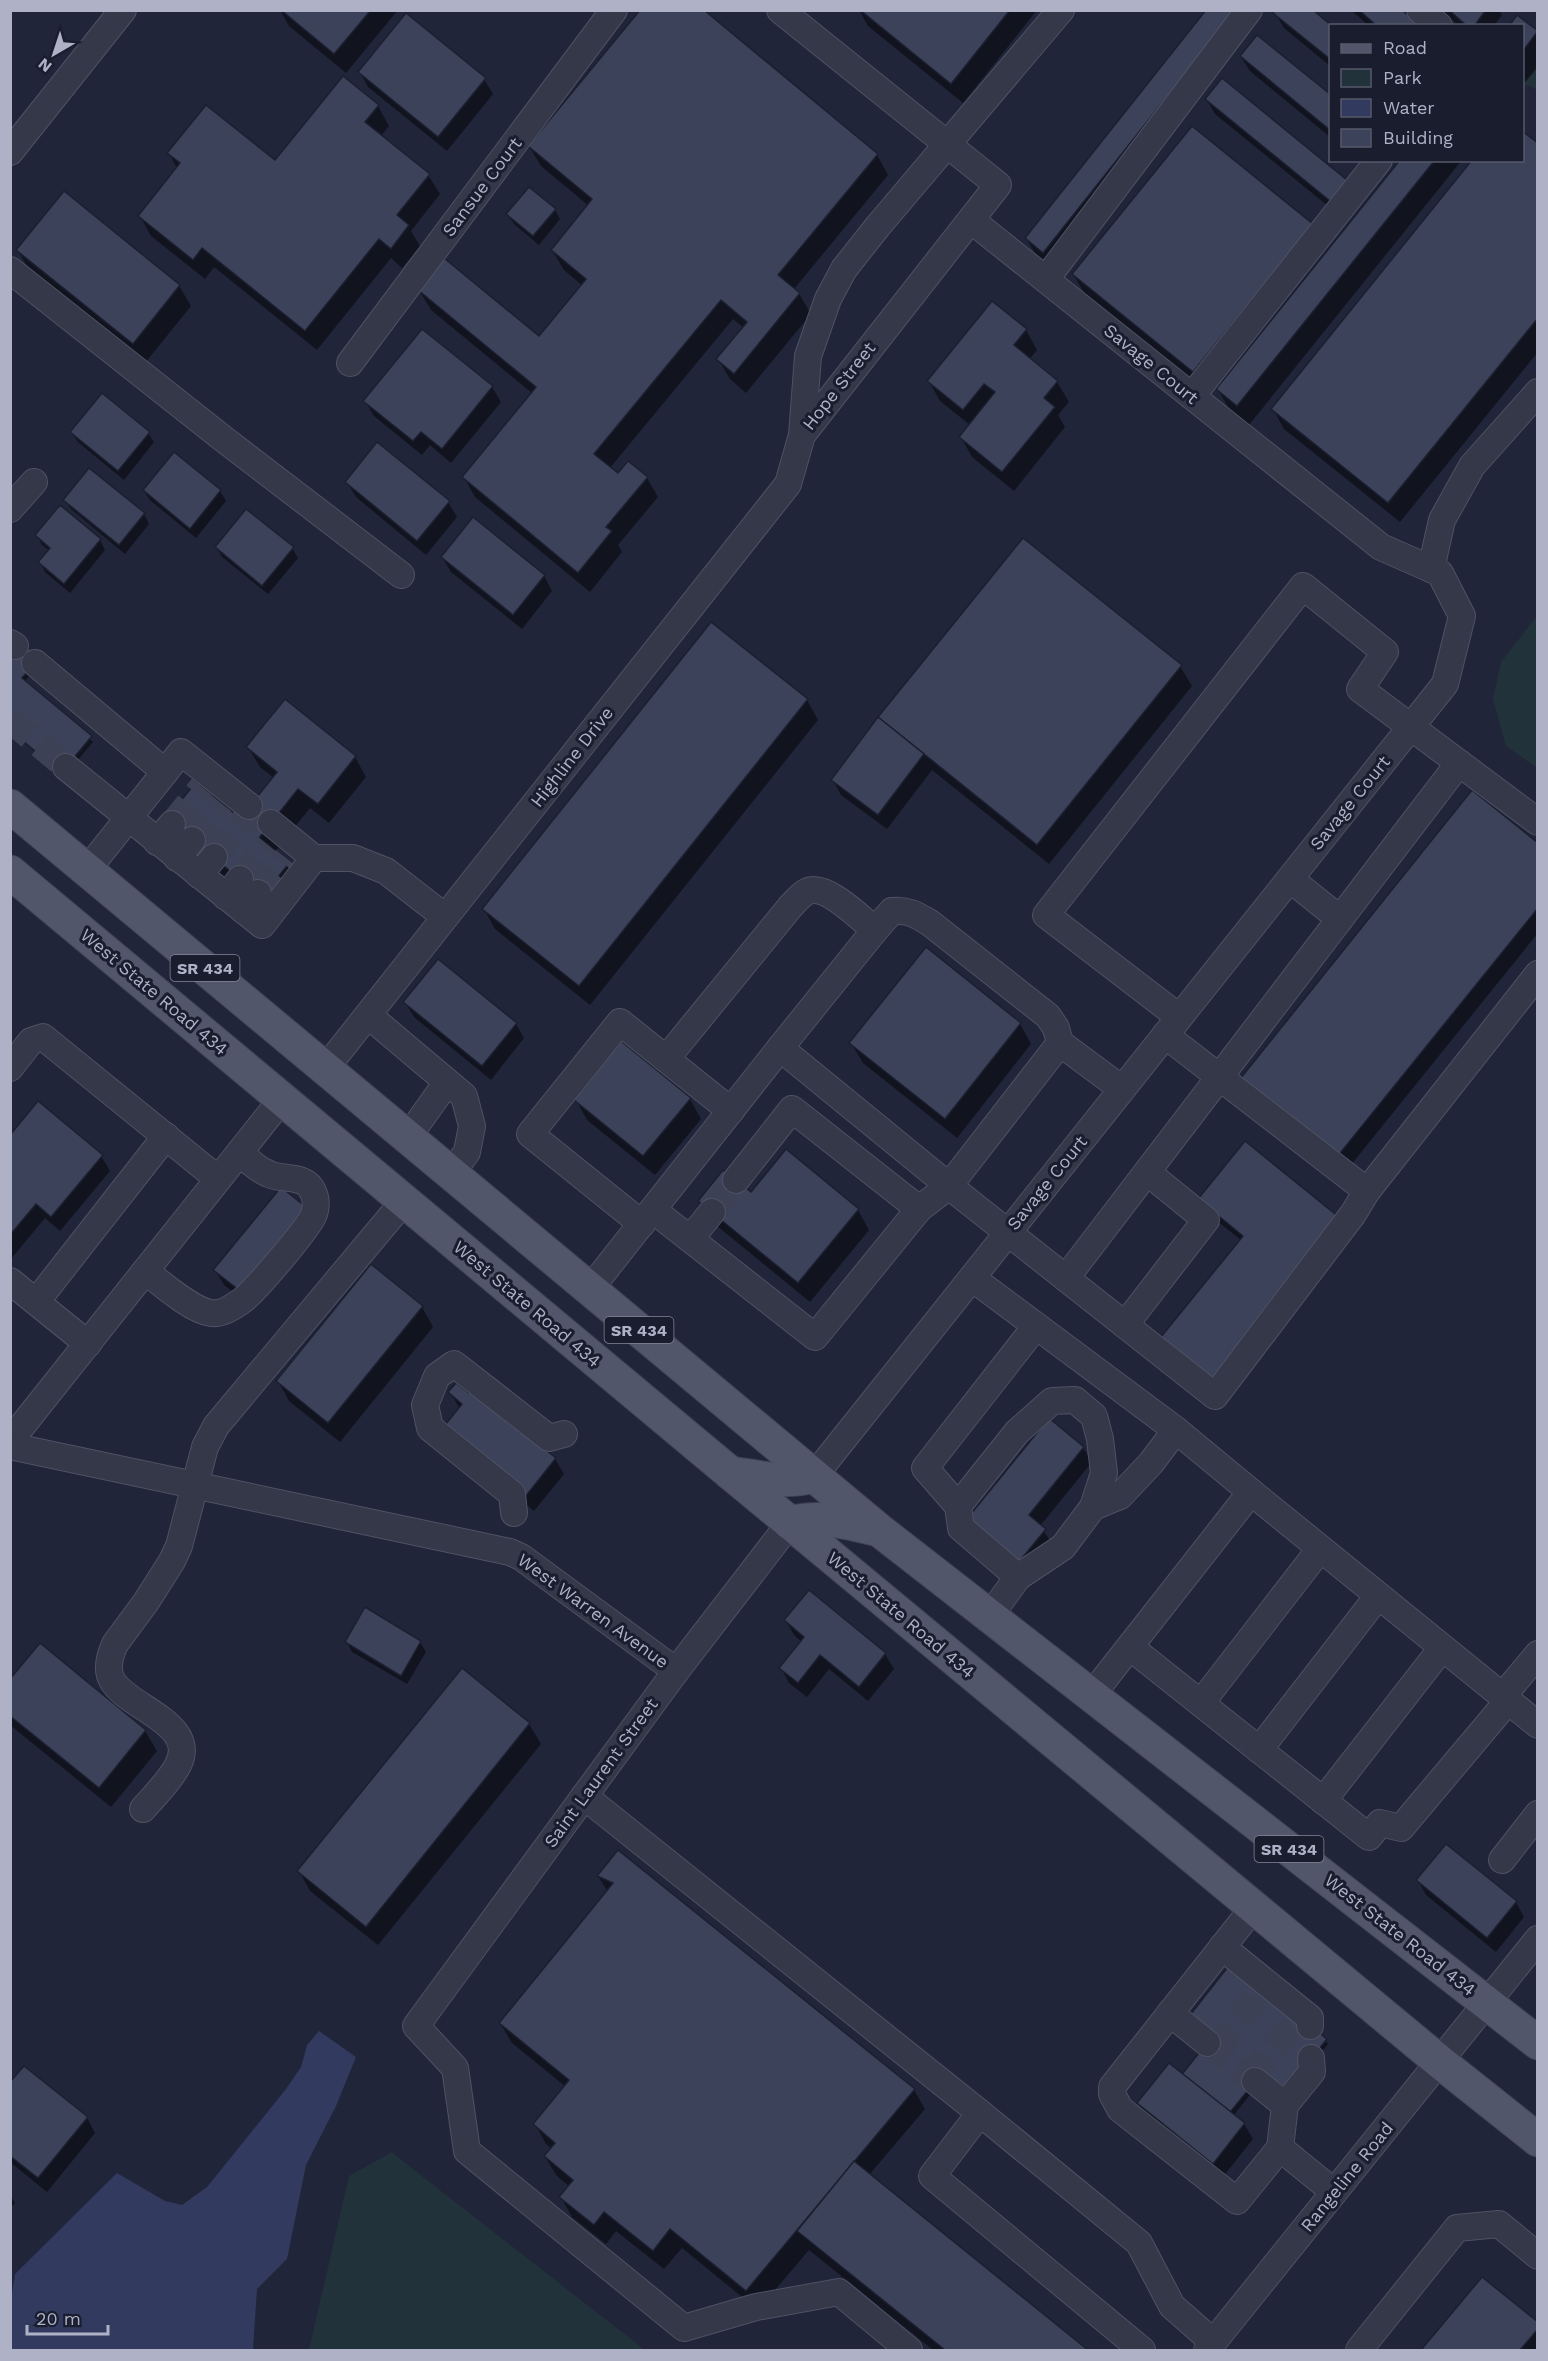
<svg xmlns="http://www.w3.org/2000/svg" width="1548" height="2361" font-family="'Work Sans',sans-serif">
  <style>
    .green { fill: #22323a }
    .water { fill: #323a5f }
    .shadow { fill: #0007 }
    .building { fill: #3c4259; stroke: #1b1f30; stroke-width: 1.5 }
    .lines { fill: none; stroke-linecap: round; stroke-linejoin: round }
    .minor-tunnel { stroke: #3d4155; stroke-width: 26; stroke-dasharray: 26 13; stroke-linecap: butt }
    .minor-casing { stroke: #4f5264; stroke-width: 28 }
    .major-casing { stroke: #3d4153; stroke-width: 35 }
    .minor { stroke: #343849; stroke-width: 26 }
    .major { stroke: #52566a; stroke-width: 33 }
    .labels { text-anchor: middle; stroke-width: 6; stroke-linejoin: round; paint-order: stroke }
    .shield { fill: #191d2e; stroke: #828598; stroke-width: 1.5 }
    .shield-label { font-size: 16px; font-weight: bold; fill: #afb2c6 }
    .street-label { font-size: 18px; fill: #afb2c6; stroke: #191d2e }
  </style>
  <rect width="100%" height="100%" fill="#202539"/>
  <g class="green">
    <path d="M1537 64V90L1528 85 1523 87V83Z"/>
    <path d="M1537 616V768L1506 746 1493 699 1501 662Z"/>
    <path d="M392 2152 404 2162 645 2350H309L349 2176Z"/>
  </g>
  <path class="water" d="M319 2031 356 2057 336 2106 306 2165 287 2259 257 2289 253 2350H11V2300L15 2274 117 2173 165 2201 182 2205 207 2187 286 2089 301 2067 307 2045Z"/>
  <g class="shadow">
    <path d="M280 10H398L346 73 289 26Z"/>
    <path d="M859 10H1037L963 103 868 26Z"/>
    <path d="M1208 10H1263L1055 272 1038 258 1026 238Z"/>
    <path d="M1351 10H1400L1418 26H1369Z"/>
    <path d="M1441 10H1499L1502 15 1494 26H1459Z"/>
    <path d="M1275 13 1330 26V66L1284 28Z"/>
    <path d="M1517 17 1538 33V67L1522 86V26Z"/>
    <path d="M1257 37 1330 96V137L1250 71 1241 57Z"/>
    <path d="M360 72 484 79 493 94 447 151 368 87Z"/>
    <path d="M1207 100 1346 181 1339 215 1215 114Z"/>
    <path d="M378 106 389 126 381 136 428 175 440 194 411 231 420 246 402 268 391 258 317 350 214 267 205 279 151 236 140 216 177 168 169 153 275 163Z"/>
    <path d="M1538 145V352L1400 522 1284 429 1273 409Z"/>
    <path d="M529 146 877 155 888 175 794 289 799 294 811 314 746 393 730 379 718 359 744 328 733 319 609 469 618 475 647 478 658 497 618 545 622 552 590 592 475 497 464 477 532 393 431 310 419 290 539 338 583 286 564 270 552 250 589 206 541 166Z"/>
    <path d="M1402 160H1462L1249 425 1229 409 1218 389Z"/>
    <path d="M64 193 179 286 191 306 145 363 29 270 18 250Z"/>
    <path d="M555 210 560 219 539 245 514 224 508 215Z"/>
    <path d="M1312 225 1205 391 1085 294 1073 274Z"/>
    <path d="M1026 330 1037 350 1029 360 1057 382 1069 402 1058 415 1065 427 1014 491 972 457 961 437 970 425 940 401 929 381Z"/>
    <path d="M422 331 492 387 501 402 451 463 430 445 422 455 374 416 365 401Z"/>
    <path d="M72 433H148L154 442 124 480 78 442Z"/>
    <path d="M174 454 220 491 226 501 196 538 150 500 144 491Z"/>
    <path d="M347 482 448 502 457 517 426 555 356 497Z"/>
    <path d="M65 500 144 514 149 524 125 554 71 509Z"/>
    <path d="M37 535 100 540 105 550 70 593 45 572 40 562 50 551 42 545Z"/>
    <path d="M217 548H292L298 558 268 594 222 557Z"/>
    <path d="M442 557 544 576 552 591 522 629 451 572Z"/>
    <path d="M10 656 33 672 24 682 93 742 64 776 10 731Z"/>
    <path d="M1180 666 1192 686 1049 864 932 770 887 829 841 795 833 780Z"/>
    <path d="M807 700 818 720 590 1005 495 929 484 909Z"/>
    <path d="M248 747 355 757 366 777 329 823 310 808 275 852 289 863 301 883 274 916 179 840 168 820H240L274 778 260 767Z"/>
    <path d="M1538 845V933L1346 1171 1250 1094Z"/>
    <path d="M405 1002 516 1024 524 1038 491 1080 414 1017Z"/>
    <path d="M1020 1024 1031 1044 957 1138 863 1063 851 1043Z"/>
    <path d="M690 1099 701 1119 655 1175 587 1120 576 1100Z"/>
    <path d="M10 1137 101 1156 110 1171 60 1231 45 1218 10 1260Z"/>
    <path d="M281 1189 253 1308 224 1285 215 1270Z"/>
    <path d="M751 1195 858 1210 869 1230 810 1302 711 1221 699 1201Z"/>
    <path d="M1208 1214 1344 1222 1353 1237 1220 1401 1241 1240Z"/>
    <path d="M422 1307 433 1327 340 1442 289 1401 278 1381Z"/>
    <path d="M450 1392 470 1395 472 1392 555 1459 564 1474 534 1511 452 1445 460 1409Z"/>
    <path d="M1083 1448 1092 1462 1040 1526 1053 1545 1027 1577 976 1535Z"/>
    <path d="M809 1592 885 1654 894 1669 868 1701 829 1669 807 1697 789 1683 781 1668 802 1642 794 1635 786 1621Z"/>
    <path d="M347 1642H420L426 1652 407 1684 352 1652Z"/>
    <path d="M40 1645 145 1731 157 1751 111 1807 10 1725V1681Z"/>
    <path d="M462 1670 529 1724 541 1744 378 1945 310 1891 299 1871Z"/>
    <path d="M618 1852 914 2090 925 2109 869 2175 1086 2350H933L809 2250 758 2310 682 2248 664 2269 616 2231 606 2244 572 2217 561 2197 570 2187 557 2176 545 2157 552 2149 546 2144 535 2124 566 2087 512 2043 500 2023 608 1892 598 1876Z"/>
    <path d="M1418 1880 1516 1902 1524 1917 1496 1952 1426 1895Z"/>
    <path d="M1214 2035 1325 2040 1328 2044 1288 2094 1265 2076 1233 2116 1244 2124 1253 2139 1222 2178 1147 2118 1138 2103 1183 2076Z"/>
    <path d="M10 2085 87 2118 95 2133 47 2192 10 2162Z"/>
    <path d="M10 2195 15 2203 10 2209Z"/>
    <path d="M1483 2279 1538 2324V2350H1423Z"/>
  </g>
  <g class="building">
    <path d="M281 10H371L334 54Z"/>
    <path d="M640 10H704L878 154 778 275 800 293 734 374 716 359 747 322 721 300 594 454 618 473 628 461 648 477 606 527 612 531 578 573 462 477 536 387 418 290 444 258 539 336 586 279 551 250 592 199 528 146Z"/>
    <path d="M860 10H1010L951 84Z"/>
    <path d="M1206 10H1236L1043 253 1025 238Z"/>
    <path d="M1275 10H1313L1332 26 1330 59 1273 13Z"/>
    <path d="M1359 10H1402L1420 26H1377Z"/>
    <path d="M1449 10H1486L1474 26H1467Z"/>
    <path d="M406 13 486 78 438 137 358 72Z"/>
    <path d="M1517 15 1538 31 1522 52V26H1509Z"/>
    <path d="M1257 35 1330 94V130L1240 56Z"/>
    <path d="M343 76 379 105 365 122 430 174 397 215 409 225 391 249 379 239 305 331 202 248 193 260 138 216 180 163 167 153 206 105 275 160Z"/>
    <path d="M1222 78 1347 180 1330 201 1205 99Z"/>
    <path d="M1192 126 1313 224 1193 372 1072 274Z"/>
    <path d="M1522 131 1538 143V318L1388 503 1271 409 1472 160H1522Z"/>
    <path d="M1400 160H1435L1237 406 1216 389Z"/>
    <path d="M529 187 556 209 533 236 506 214Z"/>
    <path d="M64 191 180 285 133 344 16 250Z"/>
    <path d="M992 301 1027 329 1014 345 1058 381 1044 398 1055 407 1002 472 959 437 995 392 984 384 963 410 927 381Z"/>
    <path d="M422 329 493 386 442 449 421 432 413 441 363 401Z"/>
    <path d="M102 393 150 432 118 471 70 432Z"/>
    <path d="M377 442 450 501 417 541 345 482Z"/>
    <path d="M174 452 221 490 190 529 143 490Z"/>
    <path d="M89 468 145 513 119 545 63 500Z"/>
    <path d="M60 505 101 539 64 584 38 562 50 548 35 535Z"/>
    <path d="M246 509 294 547 262 586 215 547Z"/>
    <path d="M473 517 545 575 513 615 441 557Z"/>
    <path d="M1023 538 1182 665 1037 845 878 717Z"/>
    <path d="M711 622 808 699 579 986 482 909Z"/>
    <path d="M13 651 32 666 22 678 92 736 61 773 10 730V654Z"/>
    <path d="M285 699 356 756 318 804 298 789 259 838 290 862 262 897 166 819 196 782 240 818 277 772 246 747Z"/>
    <path d="M878 717 924 754 878 815 831 780Z"/>
    <path d="M1472 790 1538 843V908L1337 1157 1240 1079Z"/>
    <path d="M926 947 1021 1023 945 1119 849 1043Z"/>
    <path d="M438 959 517 1023 482 1066 403 1002Z"/>
    <path d="M621 1041 691 1098 643 1156 574 1100Z"/>
    <path d="M38 1101 103 1155 51 1217 36 1204 10 1235V1135Z"/>
    <path d="M1245 1141 1345 1222 1211 1388 1156 1343 1243 1236 1198 1199Z"/>
    <path d="M786 1149 859 1209 798 1283 698 1201 723 1170 751 1192Z"/>
    <path d="M281 1187 311 1211 244 1294 213 1270Z"/>
    <path d="M371 1264 423 1306 328 1423 276 1381Z"/>
    <path d="M456 1383 469 1393 472 1390 556 1458 525 1497 441 1430 462 1404 448 1392Z"/>
    <path d="M1049 1418 1084 1447 1029 1515 1046 1529 1018 1563 966 1520Z"/>
    <path d="M809 1590 886 1653 859 1687 820 1655 798 1683 779 1668 804 1637 784 1620Z"/>
    <path d="M365 1607 421 1641 401 1676 345 1642Z"/>
    <path d="M40 1643 146 1730 99 1788 10 1716V1679Z"/>
    <path d="M462 1668 530 1723 366 1927 297 1871Z"/>
    <path d="M1446 1844 1517 1901 1487 1938 1416 1880Z"/>
    <path d="M618 1850 915 2089 746 2291 670 2229 653 2251 604 2212 594 2225 559 2197 573 2180 544 2156 555 2143 533 2124 569 2080 499 2023 613 1883 597 1876Z"/>
    <path d="M1231 1963 1327 2039 1285 2091 1262 2073 1227 2116 1179 2078 1214 2034 1190 2015Z"/>
    <path d="M1169 2063 1245 2123 1213 2164 1137 2103Z"/>
    <path d="M24 2066 88 2117 38 2178 10 2156V2082Z"/>
    <path d="M854 2161 1088 2350H945L797 2231Z"/>
    <path d="M1482 2277 1538 2322V2329L1520 2350H1421Z"/>
  </g>
  <g class="lines">
    <g class="minor-tunnel">
      <path d="M10 720 66 767"/>
      <path d="M172 824 202 787"/>
      <path d="M192 840 221 803"/>
      <path d="M214 857 253 809"/>
      <path d="M240 879 268 845"/>
      <path d="M258 893 286 858"/>
      <path d="M712 1212 736 1180"/>
      <path d="M1207 2043 1255 2081"/>
      <path d="M1215 2050 1264 1989"/>
      <path d="M1251 2078 1299 2017"/>
    </g>
    <defs>
      <g id="minor">
        <path d="M780 10 998 185 802 435"/>
        <path d="M1420 10 1439 26"/>
        <path d="M10 152 123 10"/>
        <path d="M10 270 221 437 401 575"/>
        <path d="M1046 279 1249 10"/>
        <path d="M350 363 614 10"/>
        <path d="M1192 396 1379 160"/>
        <path d="M10 509 34 482"/>
        <path d="M1431 569 1442 520 1472 466 1538 392"/>
        <path d="M10 643 15 646"/>
        <path d="M35 663 165 772"/>
        <path d="M66 767 262 925 314 858 271 823"/>
        <path d="M157 842 172 824"/>
        <path d="M177 858 192 840"/>
        <path d="M314 858H353L386 871 445 917"/>
        <path d="M87 870 181 752 249 806"/>
        <path d="M199 875 214 857"/>
        <path d="M1290 879 1340 919"/>
        <path d="M226 897 240 879"/>
        <path d="M244 911 258 893"/>
        <path d="M875 930 892 911C907 909 917 915 930 923L1048 1016 1056 1028 1060 1043"/>
        <path d="M368 1015 464 1096 472 1126 467 1152 451 1174"/>
        <path d="M1179 1017 1046 915 1303 586 1385 652 1360 689 1538 822"/>
        <path d="M666 1059 790 907C795 902 801 894 808 891 827 884 861 919 875 930L780 1048"/>
        <path d="M10 1068 31 1041 43 1037 218 1179"/>
        <path d="M325 1069 788 484 802 435 808 356 828 299 844 269 878 226 1061 10"/>
        <path d="M1122 1089 1060 1043 949 1186 1215 1396 1353 1214 1367 1191 1165 1035"/>
        <path d="M408 1137 447 1082"/>
        <path d="M736 1180 792 1109 919 1209"/>
        <path d="M1367 1191 1538 974"/>
        <path d="M642 1224 530 1134 620 1022 731 1111"/>
        <path d="M690 1239 712 1212"/>
        <path d="M145 1271C161 1283 191 1310 211 1313 222 1315 235 1306 244 1299 256 1289 310 1227 314 1214 317 1205 316 1196 311 1188 303 1175 281 1180 269 1174 257 1169 249 1161 240 1152"/>
        <path d="M972 1278 1176 1430 1251 1492"/>
        <path d="M1066 1278 1459 763"/>
        <path d="M10 1281 88 1344"/>
        <path d="M590 1289 780 1048 949 1186 919 1209 815 1337 653 1210"/>
        <path d="M36 1302 166 1136"/>
        <path d="M1125 1325 1206 1220 1147 1172"/>
        <path d="M10 1441 282 1099"/>
        <path d="M10 1446 510 1552 521 1557 676 1671"/>
        <path d="M814 1476 1445 684 1462 616 1440 573 1381 547 971 220"/>
        <path d="M958 1506 925 1468 1036 1326"/>
        <path d="M514 1513 512 1494 430 1428 425 1405 437 1376 454 1364 549 1438 564 1434"/>
        <path d="M790 1523 676 1671 416 2026 455 2068 467 2151 684 2328 756 2307 839 2292 909 2350"/>
        <path d="M1018 1577 961 1528 958 1506 1017 1432 1052 1401 1075 1400 1094 1416 1100 1439 1104 1473 1093 1507"/>
        <path d="M989 1617 1018 1577 1063 1547 1093 1507 1120 1496 1151 1463 1176 1430"/>
        <path d="M1130 1647 1369 1837 1380 1823 1401 1828 1507 1702"/>
        <path d="M1091 1696 1251 1492 1538 1725"/>
        <path d="M1502 1697 1538 1654"/>
        <path d="M1201 1703 1320 1549"/>
        <path d="M1259 1750 1378 1596"/>
        <path d="M584 1796 980 2113 932 2176 1142 2350"/>
        <path d="M1323 1801 1442 1648"/>
        <path d="M143 1809C154 1796 170 1781 178 1765 199 1723 127 1708 112 1680 106 1669 110 1655 115 1644L146 1602 172 1561 179 1546 205 1447 216 1426 404 1201"/>
        <path d="M1502 1860 1538 1814"/>
        <path d="M1254 1907 1112 2087V2094L1120 2109 1237 2201 1280 2148 1334 2192"/>
        <path d="M1222 1947 1310 2018V2026"/>
        <path d="M1170 2013 1207 2043"/>
        <path d="M1255 2081 1285 2105 1312 2072 1311 2058"/>
        <path d="M980 2113 1139 2243 1172 2306 1213 2342"/>
        <path d="M1280 2148 1285 2105"/>
        <path d="M1207 2350 1538 1939"/>
        <path d="M1359 2350 1457 2228 1499 2224 1538 2256"/>
      </g>
      <g id="major">
        <path d="M10 806 879 1530 1538 2043"/>
        <path d="M10 872 729 1472 1440 2062 1538 2140"/>
        <path d="M730 1473C759 1477 785 1484 814 1476"/>
        <path d="M790 1523C819 1515 845 1522 874 1529"/>
      </g>
    </defs>
    <use href="#minor" class="minor-casing"/>
    <use href="#major" class="major-casing"/>
    <use href="#minor" class="minor"/>
    <use href="#major" class="major"/>
  </g>
  <g class="labels">
    <g class="shield">
      <rect x="170.5" y="955" width="69" height="26" rx="4.5"/>
      <rect x="604.5" y="1317" width="69" height="26" rx="4.5"/>
      <rect x="1254.5" y="1836" width="69" height="26" rx="4.5"/>
    </g>
    <g class="shield-label">
      <text x="205" y="974">SR 434</text>
      <text x="639" y="1336">SR 434</text>
      <text x="1289" y="1855">SR 434</text>
    </g>
    <g class="street-label">
      <text transform="translate(482 187) rotate(-53)" y="6">Sansue Court</text>
      <text transform="translate(1151 364) rotate(39)" y="6">Savage Court</text>
      <text transform="translate(839 386) rotate(-52)" y="6">Hope Street</text>
      <text transform="translate(572 757) rotate(-52)" y="6">Highline Drive</text>
      <text transform="translate(1350 803) rotate(-51)" y="6">Savage Court</text>
      <text transform="translate(154 992) rotate(40)" y="6">West State Road 434</text>
      <text transform="translate(1047 1183) rotate(-51)" y="6">Savage Court</text>
      <text transform="translate(527 1304) rotate(40)" y="6">West State Road 434</text>
      <text transform="translate(593 1611) rotate(36)" y="6">West Warren Avenue</text>
      <text transform="translate(901 1615) rotate(40)" y="6">West State Road 434</text>
      <text transform="translate(601 1773) rotate(-54)" y="6">Saint Laurent Street</text>
      <text transform="translate(1400 1935) rotate(38)" y="6">West State Road 434</text>
      <text transform="translate(1347 2177) rotate(-51)" y="6">Rangeline Road</text>
    </g>
  </g>
  <rect width="1548" height="2361" fill="none" stroke="#afb2c6" stroke-width="24"/>
  <rect x="1329" y="24" width="195" height="138" fill="#191d2e" stroke="#55596b" stroke-width="1.5"/>
  <rect x="1341" y="44" width="30" height="9" fill="#52566a" stroke="#55596b" stroke-width="1.5"/>
  <text x="1383" y="54" font-size="18" fill="#afb2c6">Road</text>
  <rect x="1341" y="69" width="30" height="18" fill="#22323a" stroke="#55596b" stroke-width="1.5"/>
  <text x="1383" y="84" font-size="18" fill="#afb2c6">Park</text>
  <rect x="1341" y="99" width="30" height="18" fill="#323a5f" stroke="#55596b" stroke-width="1.5"/>
  <text x="1383" y="114" font-size="18" fill="#afb2c6">Water</text>
  <rect x="1341" y="129" width="30" height="18" fill="#3c4259" stroke="#55596b" stroke-width="1.5"/>
  <text x="1383" y="144" font-size="18" fill="#afb2c6">Building</text>
  <g transform="translate(54 54) rotate(219)" stroke="#191d2e" stroke-width="4.5" paint-order="stroke">
  <path d="M0-4.5L10 22L0 15L-10 22Z" fill="#afb2c6"/>
  <text y="-9" font-size="16" font-weight="bold" text-anchor="middle" fill="#afb2c6">N</text>
  </g>
  <path d="M27 2325v9h81v-9" fill="none" stroke="#afb2c6" stroke-width="3"/>
  <text x="36" y="2325" font-size="18" fill="#afb2c6" stroke="#191d2e" stroke-width="4.5" paint-order="stroke">20 m</text>
</svg>
